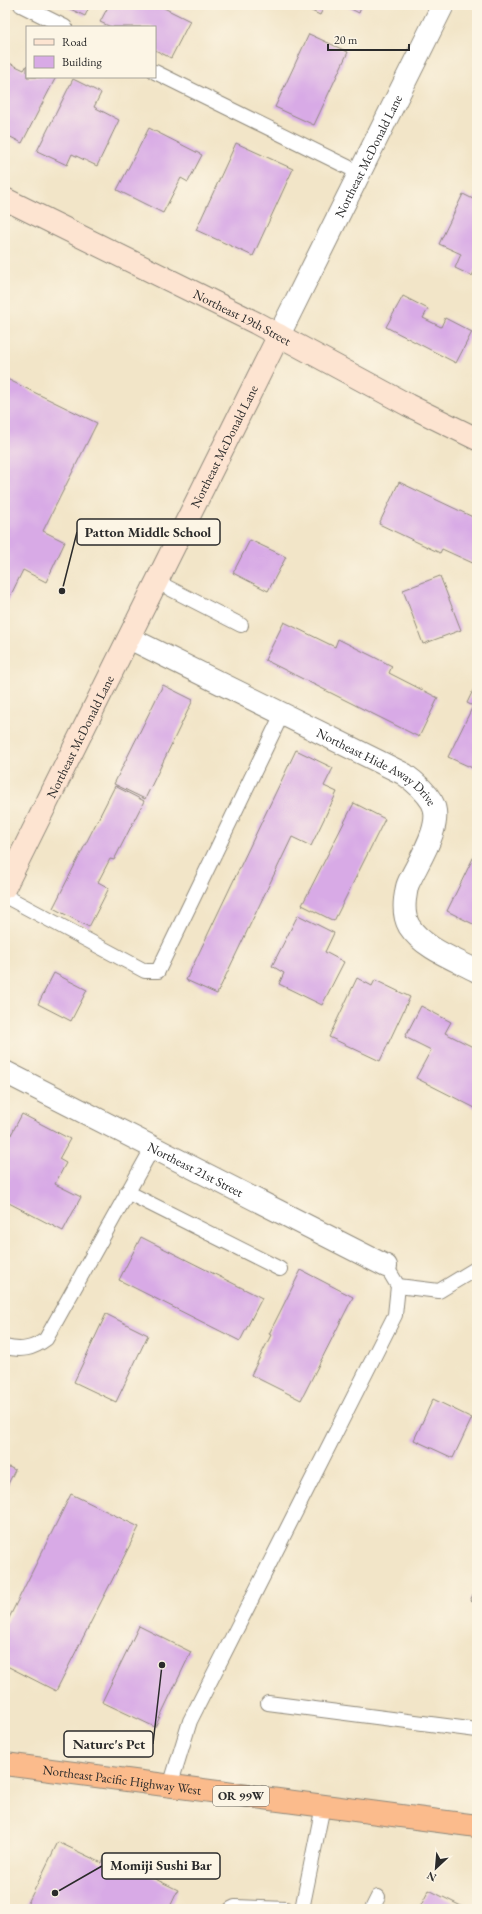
<svg xmlns="http://www.w3.org/2000/svg" width="482" height="1914" font-family="'EB Garamond',serif">
  <style>
    .building { fill: #d8aae6 }
    .lines { fill: none; stroke-linecap: round; stroke-linejoin: round }
    .lane-casing { stroke: #8e887a; stroke-width: 16 }
    .street-casing { stroke: #8e887a; stroke-width: 24 }
    .secondary-casing { stroke: #8e887a; stroke-width: 24 }
    .highway-casing { stroke: #8e887a; stroke-width: 24 }
    .lane { stroke: #fff; stroke-width: 14 }
    .street { stroke: #fff; stroke-width: 22 }
    .secondary { stroke: #fde4d1; stroke-width: 22 }
    .highway { stroke: #fbbb8c; stroke-width: 22 }
    .labels { text-anchor: middle; stroke-width: 3; stroke-linejoin: round; paint-order: stroke }
    .shield { fill: #fcf5e5; stroke: #6a6863; stroke-width: 1 }
    .shield-label { font-size: 12px; font-weight: bold; fill: #2b2b2b }
    .street-label { font-size: 13px; fill: #2b2b2b; stroke: #fcf5e5 }
    .leader { fill: none; stroke: #2b2b2b; stroke-width: 1.5 }
    .callout-dot { fill: #2b2b2b; stroke: #fcf5e5; stroke-width: 1.5 }
    .callout { fill: #fcf5e5; stroke: #2b2b2b; stroke-width: 1.5 }
    .callout-label { font-size: 14px; text-anchor: middle; font-weight: bold; fill: #2b2b2b }
  </style>
  <rect width="100%" height="100%" fill="#fcf5e5"/>
  <filter id="ink" filterUnits="userSpaceOnUse"><feTurbulence type="fractalNoise" baseFrequency=".025" numOctaves="2"/><feDisplacementMap in="SourceGraphic" scale="8" xChannelSelector="R" yChannelSelector="G"/><feConvolveMatrix kernelMatrix="1 2 1 2 8 2 1 2 1" color-interpolation-filters="sRGB"/></filter>
  <filter id="wash" filterUnits="userSpaceOnUse"><feTurbulence type="fractalNoise" baseFrequency=".012" numOctaves="4" result="noise"/><feDisplacementMap in="SourceGraphic" scale="16" xChannelSelector="R" yChannelSelector="G"/><feGaussianBlur stdDeviation="0.9" result="paint"/><feColorMatrix in="noise" values="0 0 0 0 0 0 0 0 0 0 0 0 0 0 0 0 0 1.4 0 .05"/><feComposite in="paint" operator="in"/></filter>
  <g filter="url(#wash)">
    <rect width="100%" height="100%" fill="#f2e5c8"/>
    <g id="blocks">
      <g class="building">
        <path d="M62 5H90L85 16Z"/>
        <path d="M109 5H158L190 21 171 58 155 50V27H111L100 22Z"/>
        <path d="M304 5H325L320 15 303 7Z"/>
        <path d="M343 5H362L359 13Z"/>
        <path d="M309 34 348 52 314 125 275 107Z"/>
        <path d="M5 61 24 70 27 65V77H56L22 143 5 134Z"/>
        <path d="M73 79 101 93 94 107 119 120 97 166 72 154 67 165 37 151Z"/>
        <path d="M149 128 202 155 188 182 181 178 163 213 117 190Z"/>
        <path d="M236 143 293 169 253 256 196 230Z"/>
        <path d="M477 190V266L472 276 455 268 461 254 439 244 463 194 473 199Z"/>
        <path d="M403 296 428 309 423 318 441 327 445 318 472 332 456 363 386 327Z"/>
        <path d="M5 378 97 423 43 531 65 542 46 582 23 570 5 607Z"/>
        <path d="M399 482 477 519V565L442 549 440 553 379 524Z"/>
        <path d="M250 540 286 557 268 591 233 573Z"/>
        <path d="M440 576 461 630 423 644 403 590Z"/>
        <path d="M284 622 335 647 338 639 392 666 389 673 438 698 419 737 265 660Z"/>
        <path d="M477 682V770L448 757 473 706 467 703Z"/>
        <path d="M163 685 193 700 145 799 114 784Z"/>
        <path d="M296 750 333 768 324 786 337 792 311 846 292 837 217 994 186 980Z"/>
        <path d="M115 786 144 801 114 860 110 859 98 882 109 888 89 927 53 908Z"/>
        <path d="M354 803 385 819 334 921 302 905Z"/>
        <path d="M477 850V926L447 911Z"/>
        <path d="M298 915 334 933 325 952 344 962 322 1005 279 984 284 973 272 966Z"/>
        <path d="M54 973 87 990 71 1021 38 1004Z"/>
        <path d="M357 978 372 986 375 980 410 997 380 1061 329 1037Z"/>
        <path d="M421 1006 451 1022 445 1033 477 1049V1109L416 1078 431 1050 405 1037Z"/>
        <path d="M22 1114 70 1139 59 1159 66 1163 55 1184 81 1197 63 1231 5 1201V1146Z"/>
        <path d="M141 1237 262 1298 240 1341 119 1280Z"/>
        <path d="M301 1270 353 1297 301 1400 251 1375 271 1335 269 1334Z"/>
        <path d="M106 1314 148 1335 116 1402 74 1382Z"/>
        <path d="M433 1399 472 1418 453 1458 414 1440Z"/>
        <path d="M5 1465 15 1470 6 1488H5Z"/>
        <path d="M71 1494 139 1527 56 1691 5 1665V1626Z"/>
        <path d="M477 1586V1604L470 1601Z"/>
        <path d="M139 1626 191 1652 155 1727 102 1702Z"/>
        <path d="M58 1842 102 1863 106 1855 178 1890 169 1909H30L26 1907Z"/>
        <path d="M429 1890 467 1909H419Z"/>
      </g>
    </g>
  </g>
  <g filter="url(#ink)">
    <use href="#blocks" fill-opacity="0" stroke="#8e887a" stroke-width="1"/>
    <g class="lines">
      <defs>
        <g id="lane">
          <path d="M21 5 65 27"/>
          <path d="M155 72 360 173"/>
          <path d="M157 582 241 625"/>
          <path d="M5 896 145 971H158L282 714"/>
          <path d="M127 1192 280 1269"/>
          <path d="M398 1286 439 1291 477 1268"/>
          <path d="M5 1347C21 1351 33 1349 46 1339L153 1147"/>
          <path d="M268 1703 477 1730"/>
          <path d="M170 1786 190 1721 395 1315 398 1286 386 1266"/>
          <path d="M231 1909 235 1907 286 1909"/>
          <path d="M302 1909 323 1806"/>
          <path d="M372 1909 378 1897"/>
        </g>
        <g id="street">
          <path id="s1" d="M279 335 443 5"/>
          <path id="s2" d="M129 638 404 774C415 782 425 790 432 802 445 824 417 863 408 884 406 889 406 894 405 899 404 908 404 917 409 926 423 948 454 959 477 971"/>
          <path id="s3" d="M5 1072 386 1266"/>
        </g>
        <g id="secondary">
          <path id="s4" d="M5 199 256 323 408 405 477 439"/>
          <path id="s5" d="M5 887 279 335"/>
        </g>
        <g id="highway">
          <path id="s6" d="M5 1764 477 1826"/>
        </g>
      </defs>
      <use href="#lane" class="lane-casing"/>
      <use href="#street" class="street-casing"/>
      <use href="#secondary" class="secondary-casing"/>
      <use href="#highway" class="highway-casing"/>
      <use href="#lane" class="lane"/>
      <use href="#street" class="street"/>
      <use href="#secondary" class="secondary"/>
      <use href="#highway" class="highway"/>
    </g>
  </g>
  <g class="labels">
    <rect class="shield" x="213" y="1786" width="56" height="20" rx="3"/>
    <g class="shield-label">
      <text x="241" y="1800">OR 99W</text>
    </g>
    <g class="street-label">
      <text dy="5" stroke="none"><textPath href="#s1" startOffset="200">Northeast McDonald Lane</textPath></text>
      <text dy="5" stroke="none"><textPath href="#s4" startOffset="265">Northeast 19th Street</textPath></text>
      <text dy="5" stroke="none"><textPath href="#s5" startOffset="492">Northeast McDonald Lane</textPath></text>
      <text dy="5" stroke="none"><textPath href="#s5" startOffset="168">Northeast McDonald Lane</textPath></text>
      <text dy="5" stroke="none"><textPath href="#s2" startOffset="280">Northeast Hide Away Drive</textPath></text>
      <text dy="5" stroke="none"><textPath href="#s3" startOffset="214">Northeast 21st Street</textPath></text>
      <text dy="5" stroke="none"><textPath href="#s6" startOffset="118">Northeast Pacific Highway West</textPath></text>
    </g>
  </g>
  <path class="leader" d="M62 591L77 532M162 1665L153 1744M55 1893L102 1866"/>
  <g class="callout-dot">
    <circle cx="62" cy="591" r="4"/>
    <circle cx="162" cy="1665" r="4"/>
    <circle cx="55" cy="1893" r="4"/>
  </g>
  <g class="callout">
    <rect x="77" y="519" width="143" height="26" rx="4"/>
    <rect x="64" y="1731" width="89" height="26" rx="4"/>
    <rect x="102" y="1853" width="118" height="26" rx="4"/>
  </g>
  <g class="callout-label">
    <text x="148" y="537">Patton Middle School</text>
    <text x="109" y="1749">Nature's Pet</text>
    <text x="161" y="1870">Momiji Sushi Bar</text>
  </g>
  <rect width="482" height="1914" fill="none" stroke="#fcf5e5" stroke-width="20"/>
  <rect x="26" y="26" width="130" height="52" fill="#fcf5e5" stroke="#a8a49b"/>
  <rect x="34" y="39" width="20" height="6" fill="#fde4d1" stroke="#a8a49b"/>
  <text x="62" y="46" font-size="12" fill="#2b2b2b">Road</text>
  <rect x="34" y="56" width="20" height="12" fill="#d8aae6" stroke="#a8a49b"/>
  <text x="62" y="66" font-size="12" fill="#2b2b2b">Building</text>
  <g transform="translate(436 1868) rotate(206)" stroke="#fcf5e5" stroke-width="3" paint-order="stroke">
  <path d="M0-3L7 15L0 10L-7 15Z" fill="#2b2b2b"/>
  <text y="-6" font-size="11" font-weight="bold" text-anchor="middle" fill="#2b2b2b">N</text>
  </g>
  <path d="M328 44v6h81v-6" fill="none" stroke="#2b2b2b" stroke-width="2"/>
  <text x="334" y="44" font-size="12" fill="#2b2b2b" stroke="#fcf5e5" stroke-width="3" paint-order="stroke">20 m</text>
</svg>
